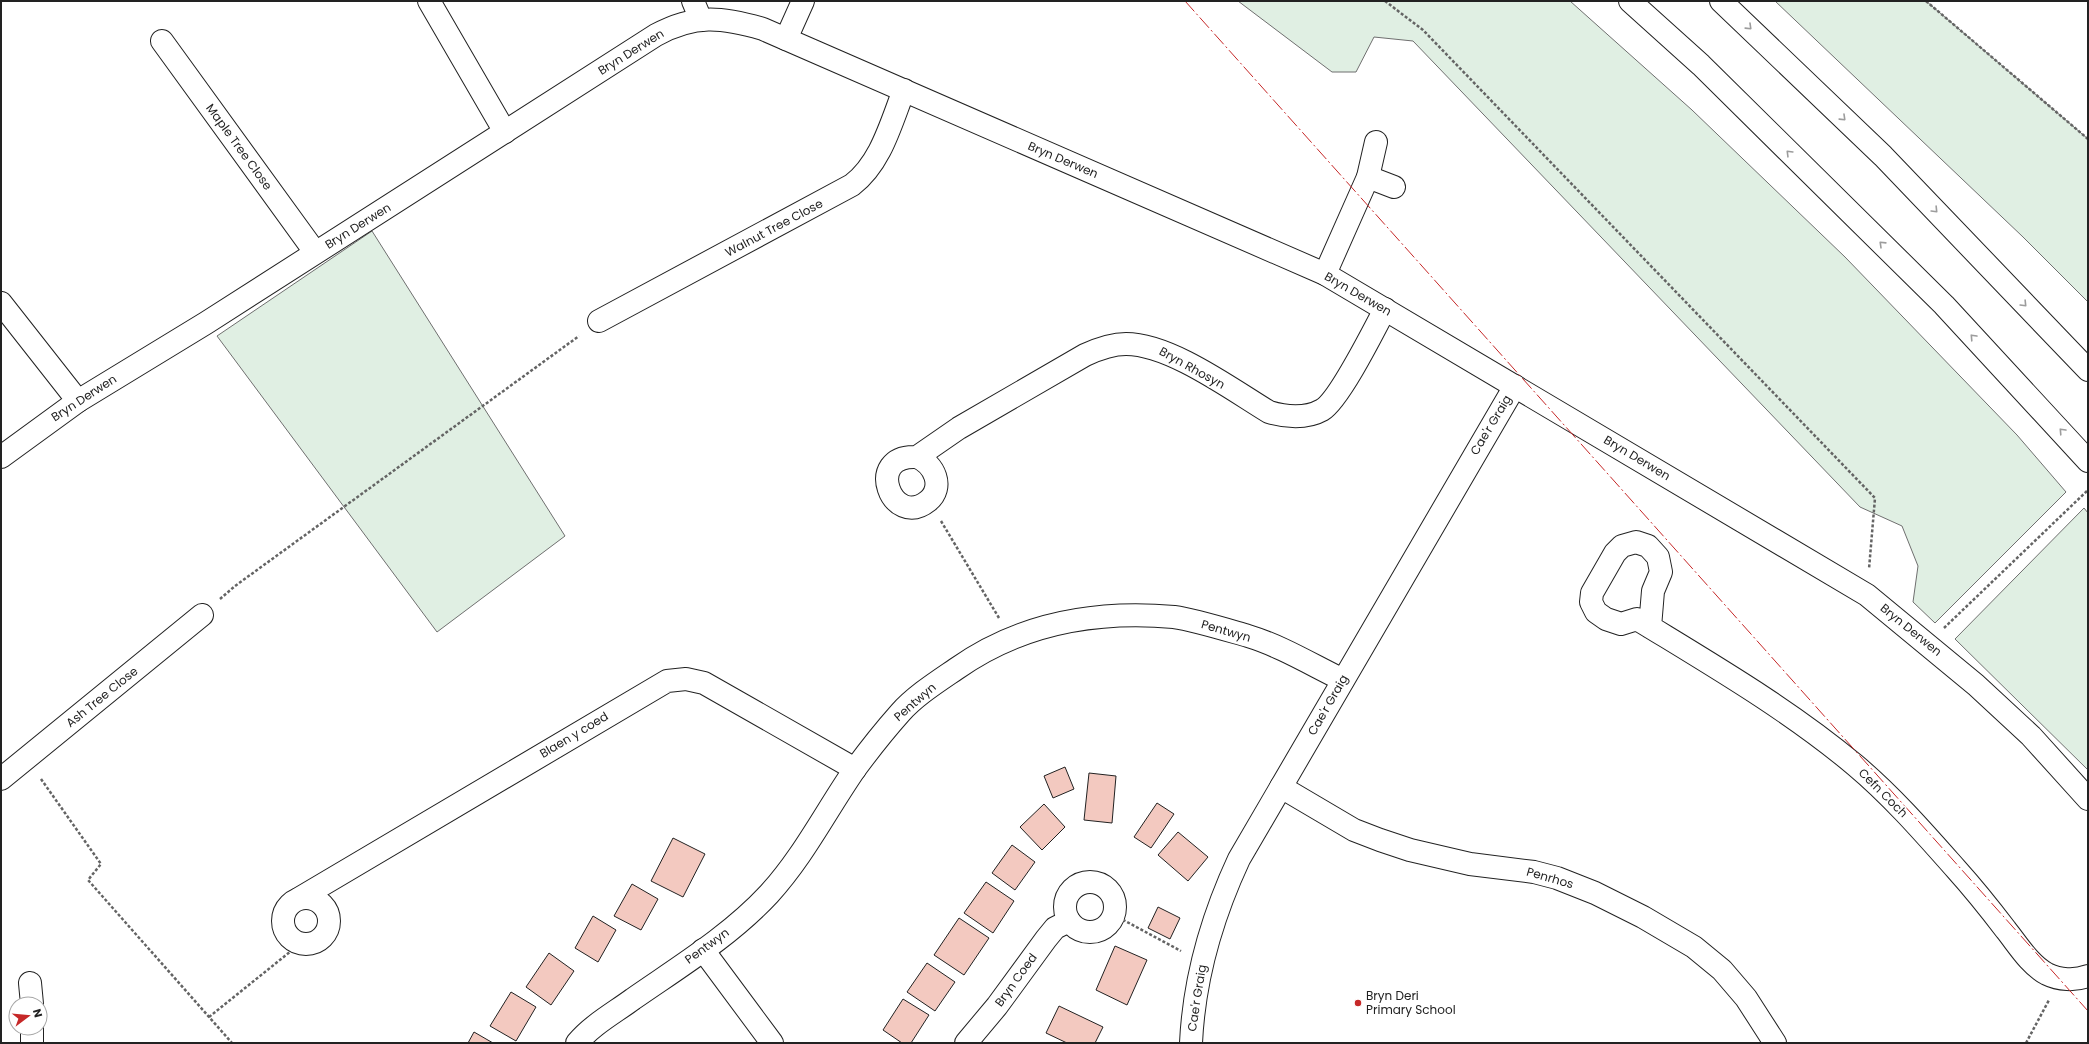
<svg xmlns="http://www.w3.org/2000/svg" width="2089" height="1044" font-family="Poppins,sans-serif">
  <style>
    .green { fill: #e0efe3; stroke: #6f6f6f }
    .building { fill: #f3c9c0; stroke: #222 }
    .lines { fill: none; stroke-linecap: round; stroke-linejoin: round }
    .minor-casing { stroke: #222; stroke-width: 24 }
    .motorway-casing { stroke: #222; stroke-width: 24 }
    .path { stroke: #646464; stroke-width: 2.5; stroke-dasharray: 3 2; stroke-linecap: butt }
    .minor { stroke: #fff; stroke-width: 22 }
    .motorway { stroke: #fff; stroke-width: 22 }
    .power { stroke: #c62828; stroke-width: 1; stroke-dasharray: 14 3 2 3; stroke-linecap: butt }
    .oneway { stroke: #9c9c9c }
    .poi-dot { fill: #c62828; stroke: #fff; stroke-width: 1.5 }
    .labels { text-anchor: middle; stroke-width: 3; stroke-linejoin: round; paint-order: stroke }
    .street-label { font-size: 12px; fill: #222; stroke: #fff }
    .poi-label { font-size: 12px; fill: #222; stroke: #fff; text-anchor: start }
  </style>
  <rect width="100%" height="100%" fill="#fff"/>
  <g class="green">
    <path d="M1238 1H1570L1692 110 1845 257 2017 435 2066 492 1935 623 1913 602 1918 566 1902 526 1860 507 1413 41 1374 37 1356 72H1332Z"/>
    <path d="M1775 1H1926L2088 139V302L2023 237Z"/>
    <path d="M372 231 565 536 437 632 217 336Z"/>
    <path d="M2084 508 2088 513V770L1955 639Z"/>
  </g>
  <g class="building">
    <path d="M1065 767 1074 789 1053 798 1044 776Z"/>
    <path d="M1089 773 1116 776 1112 823 1084 820Z"/>
    <path d="M1157 803 1174 814 1151 848 1134 837Z"/>
    <path d="M1044 804 1065 827 1042 850 1020 827Z"/>
    <path d="M1178 832 1208 857 1188 881 1158 855Z"/>
    <path d="M673 838 705 854 683 897 651 881Z"/>
    <path d="M1012 845 1035 862 1015 890 992 873Z"/>
    <path d="M986 882 1014 901 993 933 964 913Z"/>
    <path d="M632 884 658 899 641 930 614 916Z"/>
    <path d="M1158 907 1180 918 1170 939 1148 928Z"/>
    <path d="M593 916 616 930 598 962 575 948Z"/>
    <path d="M959 918 989 938 964 975 934 955Z"/>
    <path d="M1115 946 1147 960 1127 1005 1096 990Z"/>
    <path d="M549 953 574 971 551 1005 526 987Z"/>
    <path d="M927 963 955 982 935 1011 907 992Z"/>
    <path d="M511 992 536 1007 516 1041 490 1026Z"/>
    <path d="M903 999 929 1015 911 1043H902L883 1030Z"/>
    <path d="M1059 1006 1103 1027 1095 1043H1067L1046 1033Z"/>
    <path d="M474 1032 493 1043H468Z"/>
  </g>
  <g class="lines">
    <defs>
      <g id="minor">
        <path d="M429 1 505 132"/>
        <path d="M693 1 701 20"/>
        <path d="M786 39 803 1"/>
        <path d="M162 41 315 252"/>
        <path d="M1368 177 1394 187"/>
        <path d="M1325 274 1368 177 1376 142"/>
        <path d="M1 303 78 401"/>
        <path d="M599 321 852 185C881 163 891 123 904 90"/>
        <path d="M1 457 78 401 206 323 656 35C695 14 721 17 763 29L1325 274 1867 595 1976 685 2031 736 2088 799"/>
        <path d="M917 457C934 464 945 487 928 501 892 530 863 454 917 457L959 428 1085 355C1098 349 1111 344 1126 344 1170 344 1231 389 1269 412 1285 417 1306 419 1322 410 1339 400 1374 330 1385 309"/>
        <path d="M1650 627 1653 591 1661 572 1658 557 1648 546 1636 542 1622 546 1615 553 1592 593 1591 602 1596 612 1606 619 1621 624 1637 619C1712 665 1788 709 1855 765 1892 796 1925 834 1956 869 1974 889 1990 909 2006 930 2018 945 2030 965 2047 974 2059 980 2075 981 2088 976"/>
        <path d="M1 779 202 615"/>
        <path d="M1281 787 1354 830 1380 840 1410 850 1470 864 1534 872 1557 878 1595 893 1643 917 1694 947 1722 970 1746 998 1775 1043"/>
        <circle cx="1090" cy="907" r="25"/>
        <path d="M300 898 667 681 686 679 704 683 855 769"/>
        <circle cx="306" cy="921" r="23"/>
        <path d="M703 950 772 1043"/>
        <path d="M30 983 32 1004"/>
        <path d="M32 1043V1028"/>
        <path d="M577 1043C592 1025 614 1013 633 999 679 967 730 936 769 894 803 857 826 811 855 769 869 750 884 731 900 713 915 696 937 682 956 669 1021 623 1095 610 1174 617 1195 620 1227 630 1248 636 1281 646 1312 665 1343 680"/>
        <path d="M966 1043 997 1006 1046 939 1055 928 1069 921"/>
        <path d="M1191 1043C1194 979 1212 917 1239 859L1515 386"/>
      </g>
      <g id="motorway">
        <path d="M1630 1 1701 65 1944 305 2088 461"/>
        <path d="M1721 1 1883 156 2088 370"/>
      </g>
    </defs>
    <use href="#minor" class="minor-casing"/>
    <use href="#motorway" class="motorway-casing"/>
    <g class="path">
      <path d="M1385 1 1423 30 1875 498 1869 569"/>
      <path d="M1926 1 2088 139"/>
      <path d="M941 521 999 618"/>
      <path d="M220 599 235 586 579 336"/>
      <path d="M1944 628 2088 490"/>
      <path d="M41 779 101 864 88 880 232 1043"/>
      <path d="M1114 915 1181 951"/>
      <path d="M209 1017 301 943"/>
      <path d="M2026 1043 2049 1000"/>
    </g>
    <use href="#minor" class="minor"/>
    <use href="#motorway" class="motorway"/>
    <path class="power" d="M1185 1 2088 1011"/>
  </g>
  <defs><path id="oneway-chevron" d="M-2-3.5L2.5 0L-2 3.5" fill="none" stroke-width="1.6" stroke-linecap="round" stroke-linejoin="round"/></defs>
  <g class="oneway">
    <use href="#oneway-chevron" transform="translate(1749 27) rotate(44)"/>
    <use href="#oneway-chevron" transform="translate(1843 118) rotate(44)"/>
    <use href="#oneway-chevron" transform="translate(1789 153) rotate(-135)"/>
    <use href="#oneway-chevron" transform="translate(1935 210) rotate(46)"/>
    <use href="#oneway-chevron" transform="translate(1882 244) rotate(-136)"/>
    <use href="#oneway-chevron" transform="translate(2024 304) rotate(46)"/>
    <use href="#oneway-chevron" transform="translate(1973 337) rotate(-133)"/>
    <use href="#oneway-chevron" transform="translate(2062 431) rotate(-133)"/>
  </g>
  <circle class="poi-dot" cx="1358" cy="1003" r="4"/>
  <g class="labels">
    <g class="street-label">
      <text transform="translate(631 52) rotate(-32)" y="4">Bryn Derwen</text>
      <text transform="translate(239 147) rotate(54)" y="4">Maple Tree Close</text>
      <text transform="translate(1063 160) rotate(23)" y="4">Bryn Derwen</text>
      <text transform="translate(358 226) rotate(-32)" y="4">Bryn Derwen</text>
      <text transform="translate(774 228) rotate(-28)" y="4">Walnut Tree Close</text>
      <text transform="translate(1358 294) rotate(30)" y="4">Bryn Derwen</text>
      <text transform="translate(1192 368) rotate(29)" y="4">Bryn Rhosyn</text>
      <text transform="translate(84 398) rotate(-33)" y="4">Bryn Derwen</text>
      <text transform="translate(1491 425) rotate(-59)" y="4">Cae'r Graig</text>
      <text transform="translate(1637 458) rotate(31)" y="4">Bryn Derwen</text>
      <text transform="translate(1911 630) rotate(39)" y="4">Bryn Derwen</text>
      <text transform="translate(1226 631) rotate(16)" y="4">Pentwyn</text>
      <text transform="translate(102 697) rotate(-39)" y="4">Ash Tree Close</text>
      <text transform="translate(915 702) rotate(-41)" y="4">Pentwyn</text>
      <text transform="translate(1328 705) rotate(-60)" y="4">Cae'r Graig</text>
      <text transform="translate(574 735) rotate(-31)" y="4">Blaen y coed</text>
      <text transform="translate(1883 793) rotate(45)" y="4">Cefn Coch</text>
      <text transform="translate(1550 878) rotate(16)" y="4">Penrhos</text>
      <text transform="translate(707 946) rotate(-36)" y="4">Pentwyn</text>
      <text transform="translate(1016 980) rotate(-54)" y="4">Bryn Coed</text>
      <text transform="translate(1197 998) rotate(-81)" y="4">Cae'r Graig</text>
    </g>
    <g class="poi-label">
      <text x="1366" y="1000">Bryn Deri<tspan x="1366" dy="14">Primary School</tspan></text>
    </g>
  </g>
  <rect width="2089" height="1044" fill="none" stroke="#222222" stroke-width="4"/>
  <g transform="translate(28 1016) rotate(74)"><circle r="19" fill="#ffffff" stroke="#a7a7a7"/>
  <path d="M0-3L7 15L0 10L-7 15Z" fill="#c62828"/>
  <text y="-6" font-size="11" font-weight="bold" text-anchor="middle" fill="#222222">N</text>
  </g>
</svg>
